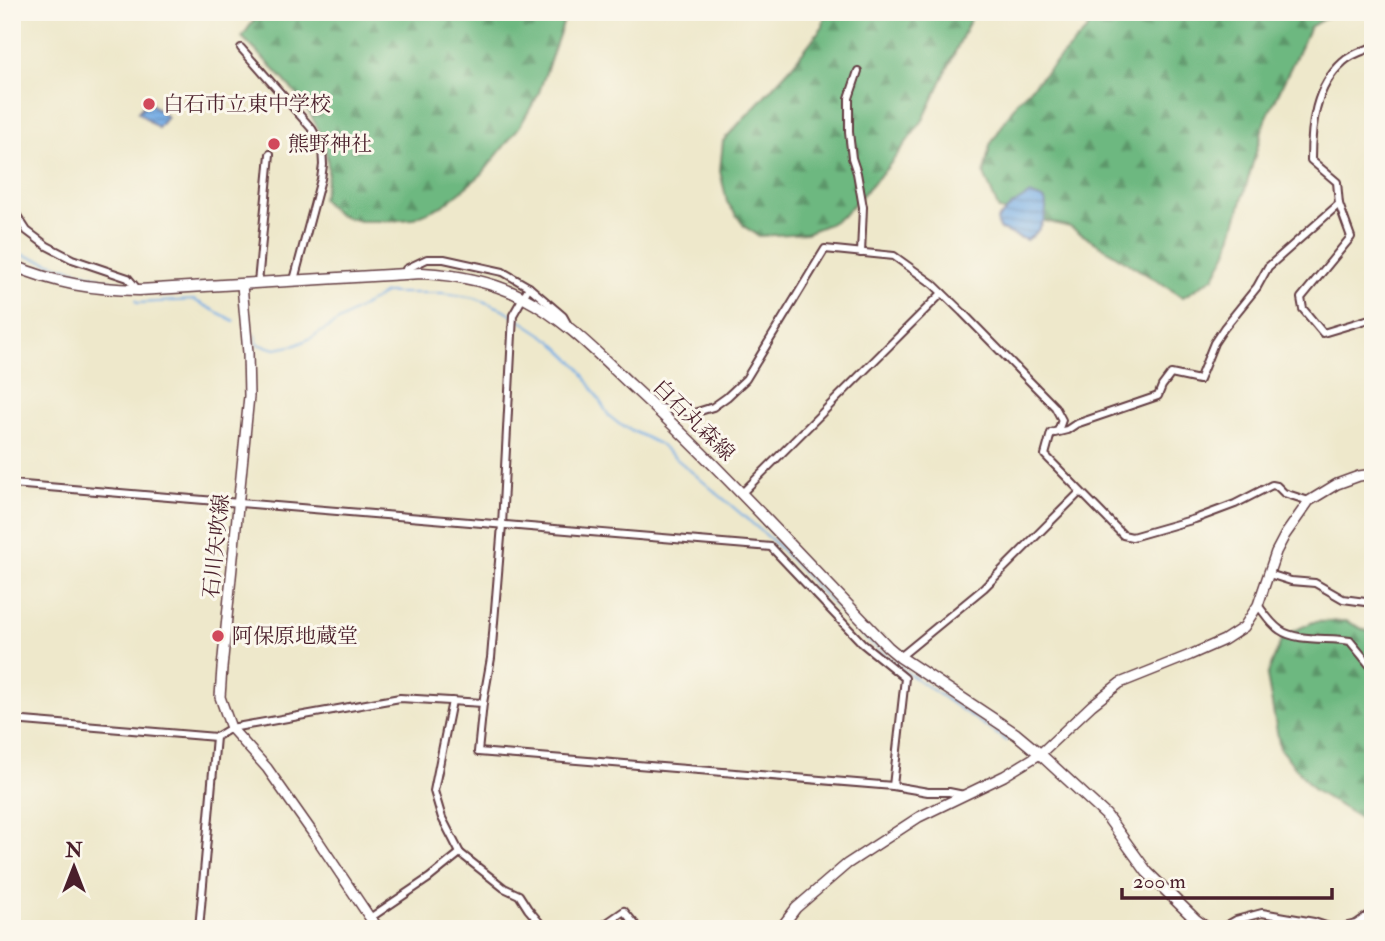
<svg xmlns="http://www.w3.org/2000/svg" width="1385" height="941" font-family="'IM FELL Double Pica','Noto Serif JP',serif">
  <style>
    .forest { fill: url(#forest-firs); stroke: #5c6c56; stroke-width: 2 }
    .water { fill: url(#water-rules); stroke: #606688; stroke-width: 2 }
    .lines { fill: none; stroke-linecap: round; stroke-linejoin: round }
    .stream { stroke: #76ade5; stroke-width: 2 }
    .street-casing { stroke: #633d43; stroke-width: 10 }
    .secondary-casing { stroke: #633d43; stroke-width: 12 }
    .primary-casing { stroke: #633d43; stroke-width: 13 }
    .street { stroke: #fff; stroke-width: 6 }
    .secondary { stroke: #fff; stroke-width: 9 }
    .primary { stroke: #fff; stroke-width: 10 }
    .poi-dot { fill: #d1495b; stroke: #fbf7ec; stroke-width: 2.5 }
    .labels { text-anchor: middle; stroke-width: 6; stroke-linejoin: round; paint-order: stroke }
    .poi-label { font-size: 21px; fill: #4a1f2b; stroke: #fbf7ec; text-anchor: start }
    .street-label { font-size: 21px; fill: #4a1f2b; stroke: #fbf7ec }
  </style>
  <defs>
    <pattern id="forest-firs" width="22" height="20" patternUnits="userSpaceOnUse" patternTransform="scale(1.75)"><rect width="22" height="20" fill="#6db880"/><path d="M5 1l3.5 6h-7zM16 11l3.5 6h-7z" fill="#5c9569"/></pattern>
    <pattern id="water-rules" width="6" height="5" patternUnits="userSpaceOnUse" patternTransform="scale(1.75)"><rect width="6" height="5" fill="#76ade5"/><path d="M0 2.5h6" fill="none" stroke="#638cba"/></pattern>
  </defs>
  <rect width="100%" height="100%" fill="#fbf7ec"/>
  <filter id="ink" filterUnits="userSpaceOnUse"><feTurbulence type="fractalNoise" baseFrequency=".0143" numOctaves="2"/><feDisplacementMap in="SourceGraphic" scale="14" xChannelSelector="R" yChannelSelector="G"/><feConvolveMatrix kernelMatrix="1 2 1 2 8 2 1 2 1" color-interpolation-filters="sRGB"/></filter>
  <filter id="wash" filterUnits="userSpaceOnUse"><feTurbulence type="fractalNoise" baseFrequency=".00686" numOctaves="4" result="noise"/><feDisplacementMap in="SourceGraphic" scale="28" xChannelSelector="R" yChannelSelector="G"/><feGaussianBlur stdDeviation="1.57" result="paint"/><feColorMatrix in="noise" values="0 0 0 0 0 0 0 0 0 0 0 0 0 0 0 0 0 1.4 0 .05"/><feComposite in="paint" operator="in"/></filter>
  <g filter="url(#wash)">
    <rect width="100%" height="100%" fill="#eee8cb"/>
    <g class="forest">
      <path d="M260 12H567L538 95 520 126 482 174 444 205 412 219 390 221H360L338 215 322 199C324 191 328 181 328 172 329 118 278 73 242 37Z"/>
      <path d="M825 12H974L923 120 887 168 844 215 829 224 806 233 759 236 745 227 727 202 720 171 723 141 791 67 823 26Z"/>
      <path d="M1093 12H1336L1310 27 1265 121 1227 252 1214 277 1183 297 1070 227 999 210 984 174 990 145 1017 102 1087 30Z"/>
      <path d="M1346 621 1373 634V826L1314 790 1280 749 1267 676 1283 636 1313 622Z"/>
    </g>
    <g class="water">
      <path d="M148 101 167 117 158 128 138 112Z"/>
      <path d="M1030 194 1045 200C1049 214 1040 234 1026 240L999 229 997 220 1011 206Z"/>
    </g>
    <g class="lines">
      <g class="stream">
        <path d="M12 250 20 254 117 283"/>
        <path d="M136 300 137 303 194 300 234 321"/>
        <path d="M256 335 257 344 276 349 296 345 311 338 385 293H443L475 298 505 310 552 341 579 367 609 416 619 424 659 444 773 541 867 640 908 673 1007 741"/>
      </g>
    </g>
  </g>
  <g filter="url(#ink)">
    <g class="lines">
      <defs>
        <g id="street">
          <path d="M1373 47C1363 51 1351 54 1343 62 1315 87 1311 125 1311 160L1337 182 1339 204 1351 237 1301 298 1303 309 1323 333 1373 318"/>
          <path d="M241 48 312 129 322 147 323 165 321 179 294 280"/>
          <path d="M858 71 849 98V132L852 158 857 173 863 207 861 253"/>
          <path d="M12 208 27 231 47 246 72 259 128 278 138 290"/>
          <path d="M405 274 406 269 427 259H444L503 272 529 287 563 316 568 325"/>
          <path d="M258 283 270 154"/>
          <path d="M529 287 513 315 502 525 491 658 483 703 478 752 893 786 928 792H949L964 795"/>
          <path d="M654 407 694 413 713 407 727 397 746 379 825 249 894 256 933 284 962 312 1055 407 1062 420 1058 431 1051 433 1045 455 1123 535 1132 537 1195 519 1235 504 1272 485 1277 486 1284 493 1309 501"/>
          <path d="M1055 433 1067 430 1076 424 1158 396 1162 386 1171 374 1199 380 1214 343 1224 328 1257 287 1268 267 1339 204"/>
          <path d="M12 484 771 547 863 644 905 678 893 786"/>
          <path d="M741 494 942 293"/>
          <path d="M1269 574 1291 581 1315 583 1343 599 1373 603"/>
          <path d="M1258 605C1264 613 1271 624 1280 630 1297 642 1329 637 1350 641L1373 669"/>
          <path d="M900 657 984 588 1080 492"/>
          <path d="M452 701 434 791 442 818 460 853 504 888 519 895 528 909 545 929"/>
          <path d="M12 720 216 737 231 728 400 698 483 703"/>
          <path d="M370 918 429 878 460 853"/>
          <path d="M199 929 216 737"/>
          <path d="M598 929 624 911 639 929"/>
          <path d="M1220 929 1236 920 1262 913 1314 922 1335 929 1356 924 1373 912"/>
        </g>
        <g id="secondary">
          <path d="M242 285 248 353 249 396 222 668 220 697 231 728 267 768 317 839 370 918 380 929"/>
          <path d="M780 929 796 908 847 864 919 817 1004 776 1040 754 1092 705 1120 683 1190 655 1224 640 1244 627 1258 605 1276 552 1285 535 1309 501 1337 484 1359 476 1373 474"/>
        </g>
        <path id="primary" d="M12 265C57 284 91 289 139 290L422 273C458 275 492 281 524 298 565 319 598 354 631 385 721 468 803 559 888 647L900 657 1016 734 1040 754 1106 815 1147 872 1196 920 1208 929"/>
      </defs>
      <use href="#street" class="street-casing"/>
      <use href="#secondary" class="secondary-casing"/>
      <use href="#primary" class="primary-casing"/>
      <use href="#street" class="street"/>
      <use href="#secondary" class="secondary"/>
      <use href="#primary" class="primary"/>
    </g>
  </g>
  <g class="poi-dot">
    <circle cx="149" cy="104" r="7"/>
    <circle cx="274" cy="144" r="7"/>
    <circle cx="218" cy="636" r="7"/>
  </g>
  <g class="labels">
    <g class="poi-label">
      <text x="163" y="111">白石市立東中学校</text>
      <text x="288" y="151">熊野神社</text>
      <text x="232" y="643">阿保原地蔵堂</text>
    </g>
    <g class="street-label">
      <text transform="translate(694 420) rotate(45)" y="7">白石丸森線</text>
      <text transform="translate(216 546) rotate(-84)" y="7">石川矢吹線</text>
    </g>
  </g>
  <rect width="1385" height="941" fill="none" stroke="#fbf7ec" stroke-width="42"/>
  <g transform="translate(74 867)" stroke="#fbf7ec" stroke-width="5" paint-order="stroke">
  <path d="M0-5L12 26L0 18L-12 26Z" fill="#4a1f2b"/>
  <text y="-10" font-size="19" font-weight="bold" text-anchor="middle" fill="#4a1f2b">N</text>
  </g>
  <path d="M1122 888v10h210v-10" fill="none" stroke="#4a1f2b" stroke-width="3.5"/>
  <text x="1133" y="888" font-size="21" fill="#4a1f2b" stroke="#fbf7ec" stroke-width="5" paint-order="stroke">200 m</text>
</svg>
